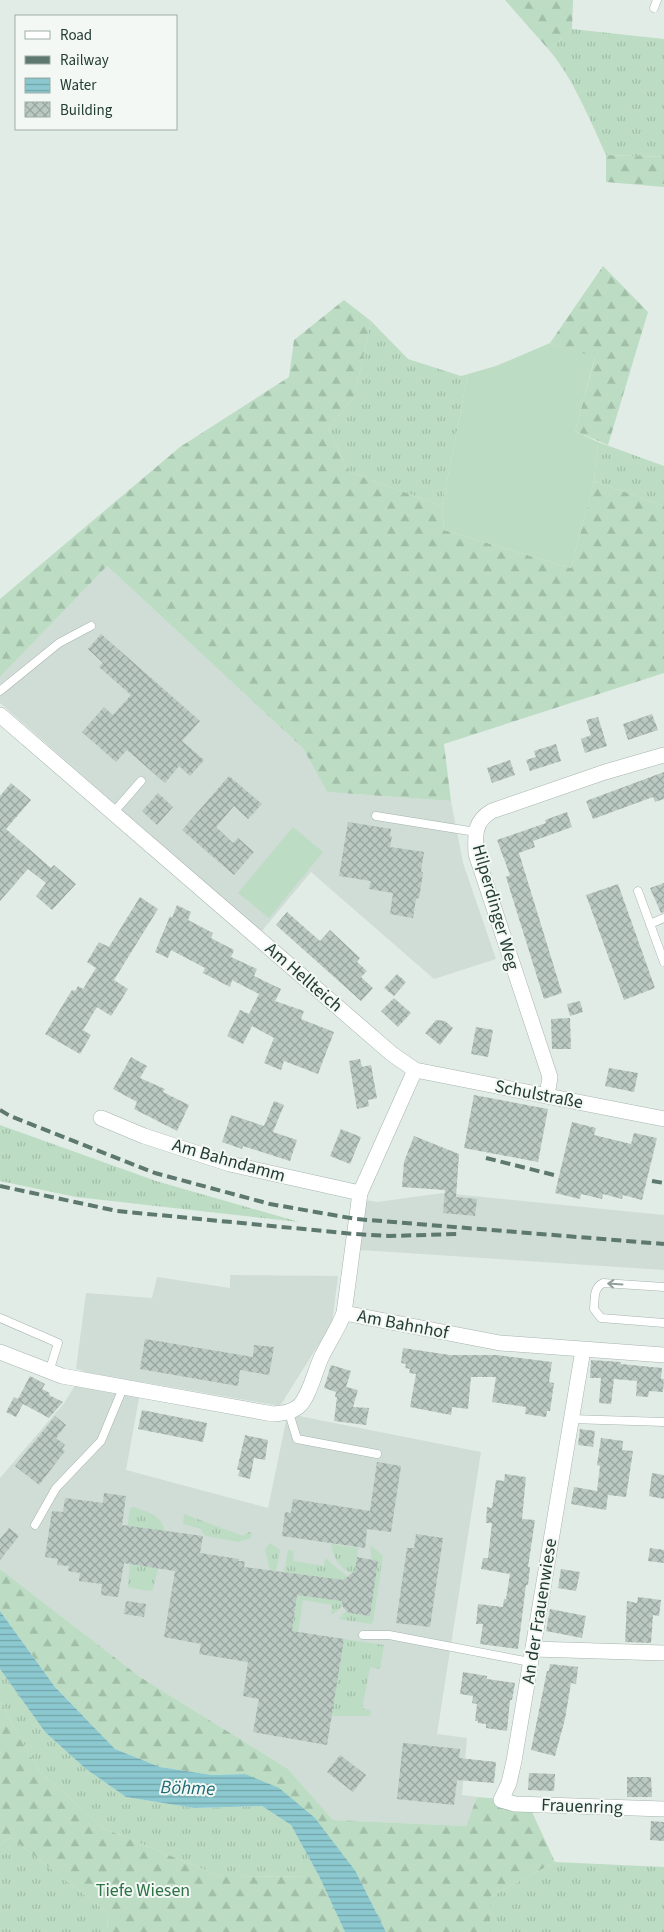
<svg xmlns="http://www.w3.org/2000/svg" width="664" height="1932" font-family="'Source Sans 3',sans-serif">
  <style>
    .built { fill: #d0dcd6 }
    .grass { fill: url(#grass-tufts) }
    .forest { fill: url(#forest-firs) }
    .garden { fill: #bcdcc3 }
    .water { fill: url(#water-rules) }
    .building { fill: url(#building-cross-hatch) }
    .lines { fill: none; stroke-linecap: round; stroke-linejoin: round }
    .service-casing { stroke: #a5b4ae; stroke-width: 9 }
    .minor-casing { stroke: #a5b4ae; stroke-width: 16 }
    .service { stroke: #fff; stroke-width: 8 }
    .minor { stroke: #fff; stroke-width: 15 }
    .rail { stroke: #5d786f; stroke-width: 4; stroke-dasharray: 10 5; stroke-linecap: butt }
    .oneway { stroke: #919e9a }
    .labels { text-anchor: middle; stroke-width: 4; stroke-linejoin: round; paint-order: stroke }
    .street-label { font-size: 18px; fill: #233c34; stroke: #f3f8f5 }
    .park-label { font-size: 18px; fill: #2e7245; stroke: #f3f8f5 }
    .water-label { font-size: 19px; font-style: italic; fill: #1f6c76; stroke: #f3f8f5 }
  </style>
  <defs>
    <pattern id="grass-tufts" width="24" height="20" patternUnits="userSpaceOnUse" patternTransform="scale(1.25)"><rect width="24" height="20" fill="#bcdcc3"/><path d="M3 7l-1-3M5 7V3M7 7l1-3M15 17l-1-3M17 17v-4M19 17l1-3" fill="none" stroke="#a1bea8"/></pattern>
    <pattern id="forest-firs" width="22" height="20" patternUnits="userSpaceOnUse" patternTransform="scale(1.25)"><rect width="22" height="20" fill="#bcdcc3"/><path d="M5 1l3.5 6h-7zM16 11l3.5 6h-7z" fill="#a1bea8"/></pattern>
    <pattern id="water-rules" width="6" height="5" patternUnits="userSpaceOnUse" patternTransform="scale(1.25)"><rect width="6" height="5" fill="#8cc8cf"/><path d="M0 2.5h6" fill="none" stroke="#72a4a9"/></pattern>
    <pattern id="building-cross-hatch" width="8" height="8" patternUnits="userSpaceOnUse" patternTransform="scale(1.25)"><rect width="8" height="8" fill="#bbc9c3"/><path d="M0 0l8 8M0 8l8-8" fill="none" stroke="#98a49f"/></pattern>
  </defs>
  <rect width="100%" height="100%" fill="#e2ece7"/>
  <g class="built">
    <path d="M107 566 303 748 327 792 451 801 463 863 496 959 434 979 311 872 261 932 0 703V677Z"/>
    <path d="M443 1193 664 1215V1270L360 1250 365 1200 377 1202Z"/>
    <path d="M230 1275 338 1276 332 1323 280 1406 142 1382 126 1470 268 1508 286 1421 295 1409 299 1416 481 1452 437 1734 467 1738 462 1795 477 1797 466 1826 333 1820 288 1769 140 1677 0 1569V1478L64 1403 84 1371 76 1369 86 1293 152 1298 157 1277 230 1288Z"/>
  </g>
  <g class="grass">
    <path d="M572 29 664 39V157L606 155C591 122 573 78 549 50Z"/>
    <path d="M371 321 408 359 461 376 468 374 442 506 349 472 328 428 354 398Z"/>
    <path d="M598 442 664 466V506L594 481Z"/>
    <path d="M0 1125 156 1181 299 1222 76 1197 0 1181Z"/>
    <path d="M134 1507C146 1512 163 1515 164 1531L137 1527 136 1537 127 1529 130 1508Z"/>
    <path d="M184 1514 243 1536 249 1532 252 1533 251 1538 238 1542 207 1536 203 1534 201 1529 183 1524Z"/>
    <path d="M270 1543 280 1550 276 1571 270 1570 265 1549Z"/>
    <path d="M332 1544 358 1548 355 1574C342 1572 331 1556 332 1544Z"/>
    <path d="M370 1545 383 1556 373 1622 371 1624 339 1619 346 1611H348V1613L370 1616 377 1561 372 1560Z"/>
    <path d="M288 1550 294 1551 293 1561 324 1566 325 1558 347 1576 345 1581 284 1572Z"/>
    <path d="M130 1564 158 1568 153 1590 150 1591 130 1588 128 1586Z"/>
    <path d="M297 1595 343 1601V1606L333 1614H331L332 1605 303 1600 298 1632 292 1631Z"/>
    <path d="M344 1639 384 1645 380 1669 370 1667 362 1708 370 1710 371 1714 369 1716H331Z"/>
    <path d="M0 1669 45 1732 86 1769 126 1797 194 1808 262 1806 291 1825 319 1876 222 1877 103 1828 39 1771 0 1702Z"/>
    <path d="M10 1837 107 1912 108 1932H0V1845Z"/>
    <path d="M555 1862 664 1867V1932H490V1897Z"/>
  </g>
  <g class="forest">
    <path d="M505 0H573L572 29 549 50Z"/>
    <path d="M606 155 664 157V187L606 182Z"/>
    <path d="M603 266 648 312 608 445 575 431 595 358 550 343Z"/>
    <path d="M344 300 371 321 354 398 328 428 349 472 442 506 444 530 571 568 594 481 664 506V673L444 744 451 801 327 792 303 748 107 566 0 677V599L180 447 289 377 294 340Z"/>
    <path d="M0 1569 140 1677 288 1769 333 1820 466 1826 477 1797 527 1801 555 1862 490 1897V1932H386L356 1872 245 1774 212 1775 160 1767 115 1749 55 1687 0 1611Z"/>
    <path d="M0 1702 39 1771 103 1828 222 1877 319 1876 345 1932H108L107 1912 10 1837 0 1845Z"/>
  </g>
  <g class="garden">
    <path d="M550 343 595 357 575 431 598 442 594 481 571 568 444 530 442 506 468 374 496 366Z"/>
    <path d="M293 827 323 852 269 918 238 893Z"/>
  </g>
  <path class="water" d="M0 1611 55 1687 115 1749 160 1767 212 1775 245 1774 279 1788 315 1818 356 1872 386 1932H345L319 1876 291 1825 262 1806 194 1808 126 1797 86 1769 45 1732 0 1669Z"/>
  <g class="building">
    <path d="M101 634 200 721 182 741 204 760 190 776 179 766 165 783 127 750 116 762 82 732 104 707 113 715 131 695 99 667 103 663 88 649Z"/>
    <path d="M652 714 658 730 628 740 623 724Z"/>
    <path d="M598 717 607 746 585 753 581 739 591 735 586 720Z"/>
    <path d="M556 744 561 761 530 771 526 760 536 757 534 751Z"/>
    <path d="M510 760 515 775 492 783 487 768Z"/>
    <path d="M664 772V799L655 802 653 797 593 819 586 801Z"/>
    <path d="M229 776 262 804 248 819 234 806 216 827 233 843 238 838 254 852 234 875 182 830Z"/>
    <path d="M11 783 31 800 6 829 51 868 54 865 76 884 52 910 36 896 46 883 28 869 0 901V796Z"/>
    <path d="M158 793 173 807 157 825 142 811Z"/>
    <path d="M567 812 572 827 533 841 535 847 519 853 562 993 544 999 506 877 510 875 497 840 546 823 545 820Z"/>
    <path d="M348 822 391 829 390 836H392L390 847 424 852 421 871 423 873 419 898 416 899 413 918 390 914 393 893 369 889 371 881 339 876Z"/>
    <path d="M664 883V912L661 913 650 888Z"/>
    <path d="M618 884 655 988 624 1000 586 895Z"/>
    <path d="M140 897 158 909 114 980 128 989 111 1016 97 1007 83 1030 91 1035 80 1054 45 1034 72 990 75 991 78 986 83 989 96 968 87 962 99 942 109 947Z"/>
    <path d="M177 905 191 912 188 920 213 933 211 938 234 950 231 957 257 969 254 976 281 989 275 1001 304 1011 301 1019 334 1032 318 1074 284 1061 281 1070 264 1063 274 1038 252 1026 243 1044 227 1036 240 1010 249 1014 259 994 232 980 230 987 203 973 205 968 171 950 168 958 155 952 170 916 172 918Z"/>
    <path d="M287 912 320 941 330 930 360 958 357 962 367 971 361 977 373 988 361 1001 276 925Z"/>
    <path d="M397 974 406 982 394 996 384 988Z"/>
    <path d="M394 998 411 1013 398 1027 381 1011Z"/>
    <path d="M580 1001 583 1012 570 1016 567 1004Z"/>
    <path d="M570 1018 571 1049H552L551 1019Z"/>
    <path d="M436 1020 445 1021 453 1028 440 1045 425 1033Z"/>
    <path d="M476 1027 493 1030 488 1057 471 1054Z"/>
    <path d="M131 1057 147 1066 140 1078 165 1089 163 1092 189 1105 177 1131 134 1109 137 1102 113 1089Z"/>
    <path d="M360 1059 362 1067 371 1065 377 1098 368 1100 369 1106 357 1109 349 1061Z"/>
    <path d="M609 1068 638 1073 634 1092 605 1086Z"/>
    <path d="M474 1095 548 1109 538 1162 464 1148Z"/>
    <path d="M274 1101 284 1105 273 1132 297 1140 290 1161 243 1146 242 1149 222 1142 231 1115 264 1126Z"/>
    <path d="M572 1122 596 1128 594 1135 631 1144 634 1133 657 1138 642 1200 623 1195 622 1199 603 1194 602 1199 581 1194 580 1199 555 1193Z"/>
    <path d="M341 1129 361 1137 350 1164 330 1156Z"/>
    <path d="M414 1136 459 1154 456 1197 477 1199 475 1216 443 1213 445 1190 402 1187 404 1162Z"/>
    <path d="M145 1339 253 1357 254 1345 274 1347 269 1375 240 1370 238 1386 140 1369Z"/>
    <path d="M403 1348 450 1355H497L552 1362 549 1382 554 1383 550 1411H547L546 1417 525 1414 526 1407 492 1402 496 1377H471L468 1409 452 1407 451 1415 410 1407 416 1374 409 1373 410 1369 405 1368 406 1364 401 1363Z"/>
    <path d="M591 1360 621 1362V1364L662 1368 661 1379H664L663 1392 649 1391 648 1397 636 1396 637 1381 614 1379 611 1404 599 1403 601 1378H590Z"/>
    <path d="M331 1365 351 1371 346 1387 358 1390 353 1407 369 1408 366 1425 334 1421 337 1397H335L336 1392 324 1388Z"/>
    <path d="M30 1376 45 1384 42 1389 50 1393 49 1395 63 1402 49 1418 23 1404 16 1417 6 1412 14 1397 18 1399Z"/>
    <path d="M142 1410 207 1423 203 1442 138 1429Z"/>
    <path d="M55 1416 66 1425 56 1438 65 1445 62 1449 65 1451 39 1485 15 1466Z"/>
    <path d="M580 1429 595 1431 593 1447 578 1445Z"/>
    <path d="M245 1435 268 1440 265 1460 254 1458 250 1479 238 1476 240 1470H237Z"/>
    <path d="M601 1438 623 1441 622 1450 633 1451 626 1497 608 1495 606 1510 571 1504 574 1487 597 1491 600 1466 597 1465Z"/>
    <path d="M377 1462 401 1466 391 1532 367 1529 365 1548 282 1536 285 1512 291 1513 293 1499 370 1511Z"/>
    <path d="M652 1473 664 1475V1499L649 1496Z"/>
    <path d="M505 1474 526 1477 522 1519 535 1520 528 1567H530L528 1585H526L518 1649 480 1644 483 1624H476L478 1604 503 1607 504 1599H506L510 1574 481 1569 483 1558H488L492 1523H486L487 1507 492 1508 496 1480 504 1481Z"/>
    <path d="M104 1493 126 1496 122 1525 203 1536 200 1553 239 1559 238 1561H245L244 1567 343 1580 355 1571 357 1557 378 1561 370 1616 349 1613 343 1607 342 1601 297 1595 292 1631 344 1639 327 1745 253 1732 259 1699 243 1696 248 1662 199 1654 201 1644 164 1637 175 1571 124 1563 118 1597 101 1595 102 1584 79 1581 80 1573 68 1571 69 1566 57 1565 58 1559 45 1557 52 1511 63 1512 65 1498 103 1503Z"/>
    <path d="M9 1528 19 1536 0 1560V1539Z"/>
    <path d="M416 1534 443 1538 430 1627 396 1623 407 1548H414Z"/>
    <path d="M650 1548 664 1550V1563L648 1561Z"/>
    <path d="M561 1569 580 1572 576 1591 558 1588Z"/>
    <path d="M638 1597 661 1600 659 1616 653 1615 651 1643 625 1642 627 1601 637 1603Z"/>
    <path d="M126 1601 146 1604 144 1617 124 1614Z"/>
    <path d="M550 1609 586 1616 582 1638 546 1631Z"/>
    <path d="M550 1664 578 1667 576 1684 571 1683 565 1719 555 1756 531 1750 547 1671H549Z"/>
    <path d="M463 1672 487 1676V1679L515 1683 512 1700H510L507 1731 486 1728V1724L478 1723V1721H475L477 1704 472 1703 473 1696 460 1694Z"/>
    <path d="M403 1743 460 1749 459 1758 496 1762 494 1783 457 1780 454 1805 397 1799Z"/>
    <path d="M340 1755 366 1775 353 1792 327 1772Z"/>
    <path d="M529 1773 555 1774 554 1791 528 1790Z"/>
    <path d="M627 1777H651L652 1797H627Z"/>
    <path d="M651 1821 664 1822V1841L650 1840Z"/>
  </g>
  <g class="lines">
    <defs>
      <g id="service">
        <path d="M654 8 657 0"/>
        <path d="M0 691 59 643 91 626"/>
        <path d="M113 813 141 781"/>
        <path d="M376 816 476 832"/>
        <path d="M638 891 664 962"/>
        <path d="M650 924 664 918"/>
        <path d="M664 1287 603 1283C593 1288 595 1299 594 1309L601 1318 664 1323"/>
        <path d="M0 1318 58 1343 49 1372"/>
        <path d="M289 1413 297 1439 377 1454"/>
        <path d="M571 1419 664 1422"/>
        <path d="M35 1525 56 1488 101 1441 123 1388"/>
        <path d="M363 1635H389L530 1662"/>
      </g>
      <g id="minor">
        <path d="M0 715 392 1054 415 1070 664 1119"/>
        <path d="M547 1095 550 1077 476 854C475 835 474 821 492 811L605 772 664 755"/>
        <path d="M101 1118 144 1136 230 1164 360 1193"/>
        <path d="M344 1313 500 1343 664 1355"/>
        <path d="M583 1350 514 1761 509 1783 501 1800 515 1804 664 1809"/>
        <path d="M0 1352 62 1376 273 1414C283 1413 290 1413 298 1407 309 1398 315 1371 321 1358 328 1343 338 1329 344 1313L360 1193 415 1070"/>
        <path d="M533 1649 664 1653"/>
      </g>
    </defs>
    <use href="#service" class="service-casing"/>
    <use href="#minor" class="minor-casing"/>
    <use href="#service" class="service"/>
    <use href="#minor" class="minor"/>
    <g class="rail">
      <path d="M0 1110 10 1116 155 1173 270 1204 356 1219 664 1244"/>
      <path d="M486 1158 558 1176"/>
      <path d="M652 1181 664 1183"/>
      <path d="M0 1186 117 1211 355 1234 389 1236 457 1234"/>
    </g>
  </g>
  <defs><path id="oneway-shaft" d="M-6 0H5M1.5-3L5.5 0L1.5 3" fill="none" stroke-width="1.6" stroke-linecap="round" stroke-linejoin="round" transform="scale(1.25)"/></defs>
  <use class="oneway" href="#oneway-shaft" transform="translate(615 1284) rotate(-176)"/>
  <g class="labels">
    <g class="street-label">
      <text transform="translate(496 907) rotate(74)" y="6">Hilperdinger Weg</text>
      <text transform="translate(304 977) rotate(41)" y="6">Am Hellteich</text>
      <text transform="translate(539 1094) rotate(11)" y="6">Schulstraße</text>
      <text transform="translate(229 1160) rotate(16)" y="6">Am Bahndamm</text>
      <text transform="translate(403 1324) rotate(11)" y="6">Am Bahnhof</text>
      <text transform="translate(539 1611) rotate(-81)" y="6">An der Frauenwiese</text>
      <text transform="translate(582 1806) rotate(2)" y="6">Frauenring</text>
    </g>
    <g class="park-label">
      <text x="143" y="1896">Tiefe Wiesen</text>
    </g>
    <g class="water-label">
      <text transform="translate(188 1787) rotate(2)" y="7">Böhme</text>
    </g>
  </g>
  <rect x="15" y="15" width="162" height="115" fill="#f3f8f5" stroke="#a0ada8"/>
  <rect x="25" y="31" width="25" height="8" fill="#ffffff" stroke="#a0ada8"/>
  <text x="60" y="40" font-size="15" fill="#233c34">Road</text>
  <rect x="25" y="56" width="25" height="8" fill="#5d786f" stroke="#a0ada8"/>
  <text x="60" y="65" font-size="15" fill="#233c34">Railway</text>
  <rect x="25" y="78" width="25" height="15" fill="url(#water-rules)" stroke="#a0ada8"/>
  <text x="60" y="90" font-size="15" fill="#233c34">Water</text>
  <rect x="25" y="102" width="25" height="15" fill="url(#building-cross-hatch)" stroke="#a0ada8"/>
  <text x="60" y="115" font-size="15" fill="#233c34">Building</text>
</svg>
